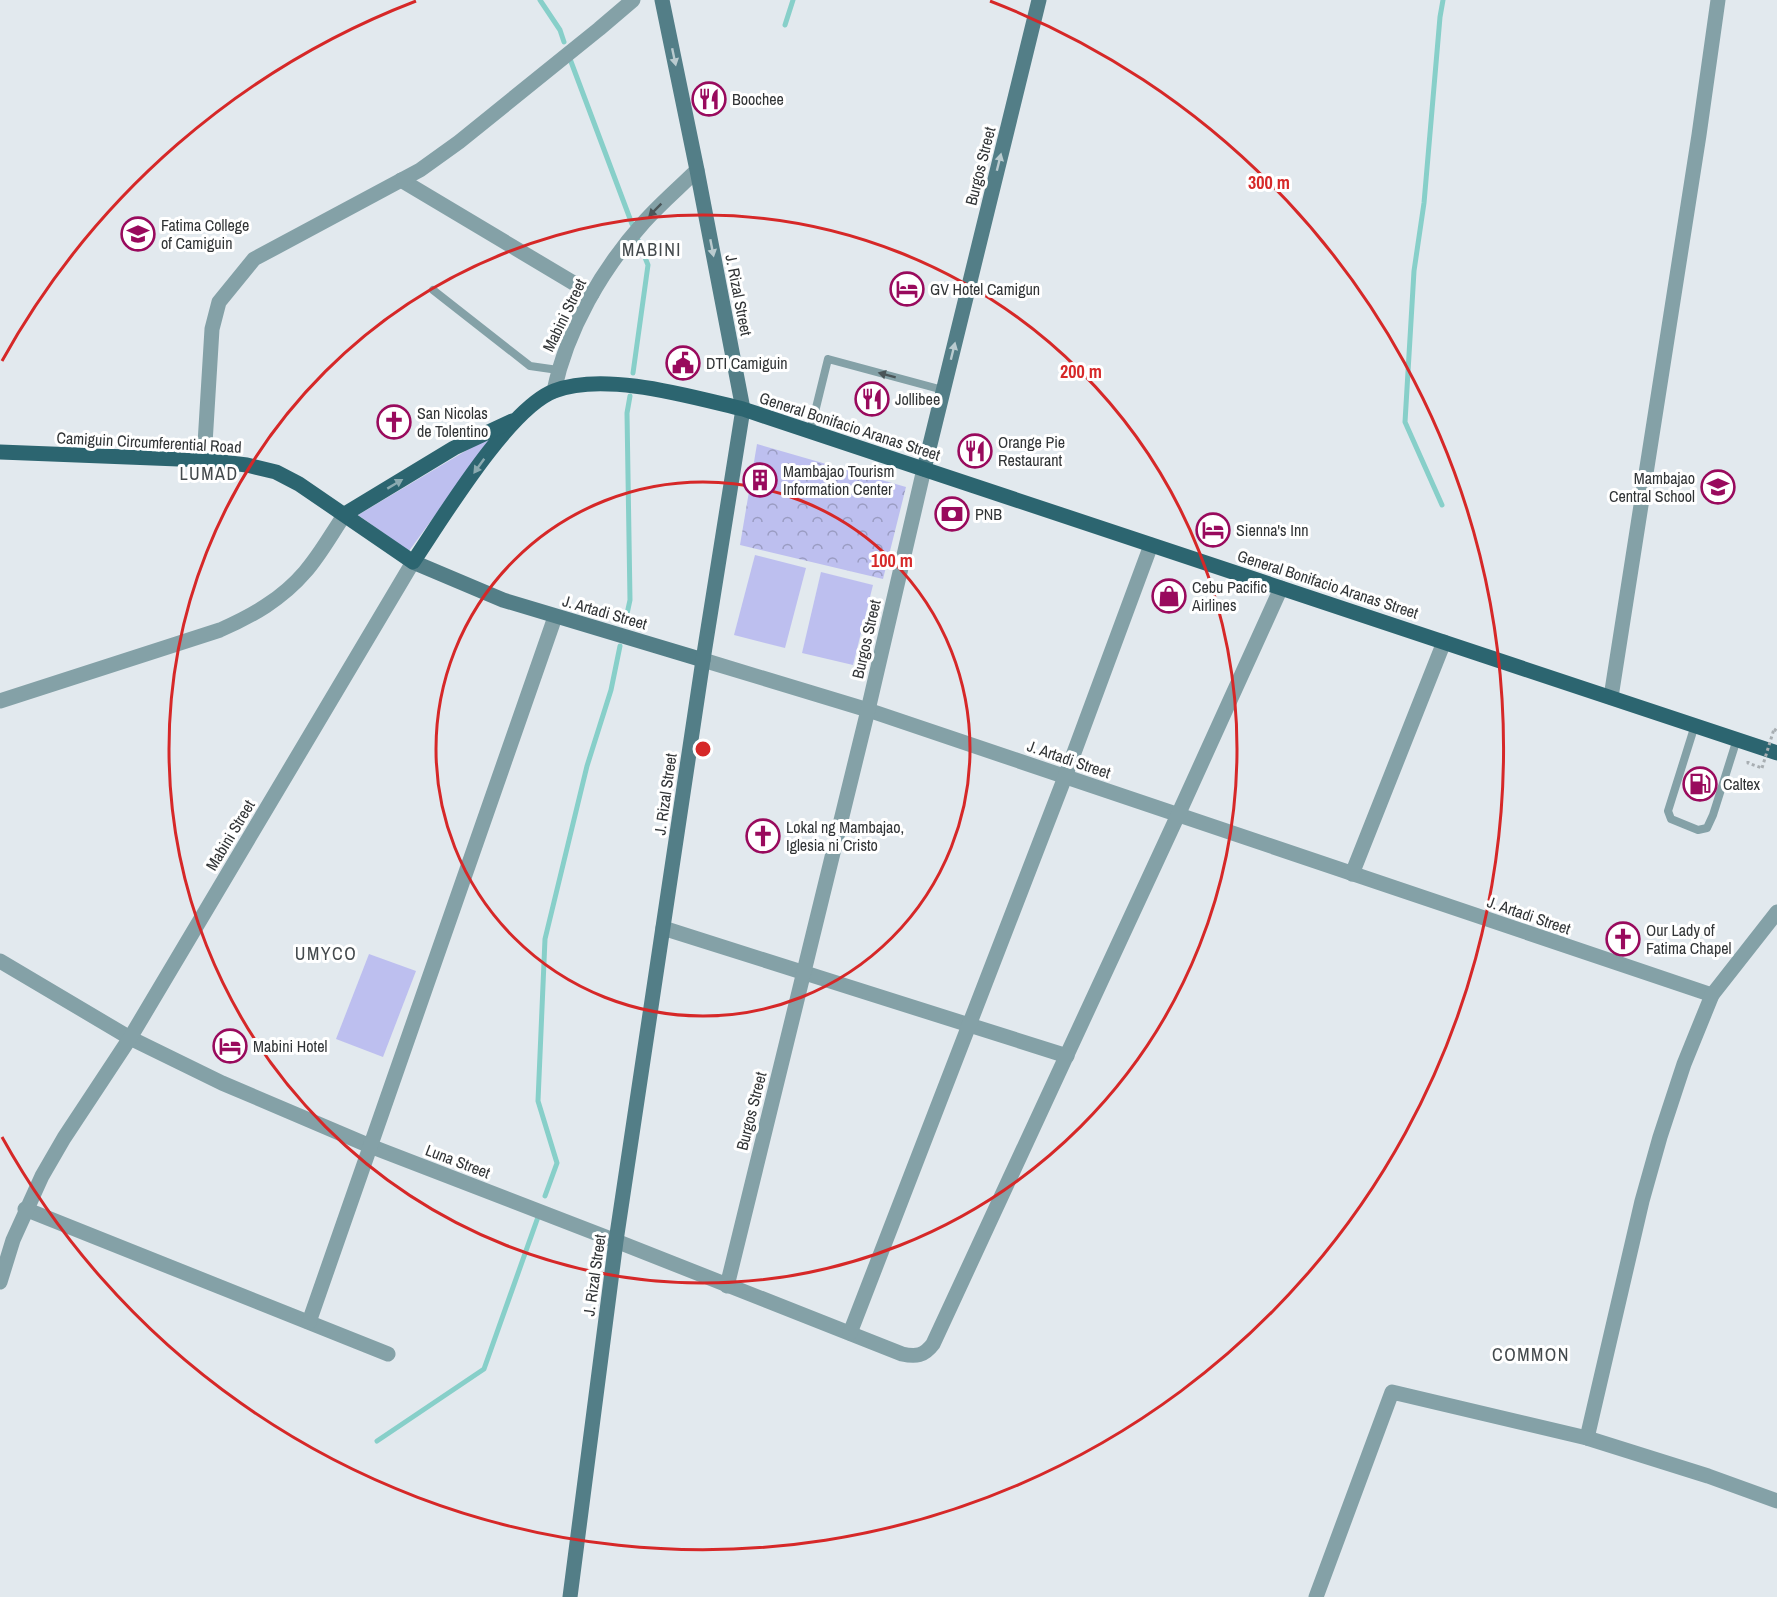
<svg xmlns="http://www.w3.org/2000/svg" width="1777" height="1597" font-family="'Archivo Narrow',sans-serif">
  <style>
    .green { fill: #bdbfef }
    .forest { fill: url(#forest-crowns) }
    .lines { fill: none; stroke-linecap: round; stroke-linejoin: round }
    .stream { stroke: #87cfc9; stroke-width: 5 }
    .path { stroke: #a8aeb2; stroke-width: 3; stroke-dasharray: 3 3; stroke-linecap: butt }
    .lane { stroke: #84a1a7; stroke-width: 8 }
    .street { stroke: #84a1a7; stroke-width: 15 }
    .secondary { stroke: #537e87; stroke-width: 15 }
    .primary { stroke: #2c6570; stroke-width: 15 }
    .path-bridge { stroke: #a8aeb2; stroke-width: 3; stroke-dasharray: 3 3; stroke-linecap: butt }
    .oneway { fill: #bacbcf }
    .oneway2 { fill: #4a5558 }
    .oneway3 { fill: #8baab0 }
    .ring { fill: none; stroke: #d62828; stroke-width: 3 }
    .labels { text-anchor: middle; stroke-width: 6; stroke-linejoin: round; paint-order: stroke }
    .poi-label { font-size: 16px; fill: #313436; stroke: #fff; text-anchor: start }
    .street-label { font-size: 16px; fill: #313436; stroke: #fff }
    .neighbourhood-label { font-size: 18px; letter-spacing: 1.5px; fill: #43494c; stroke: #fff }
    .centre { fill: #d62828; stroke: #fff; stroke-width: 3 }
    .ring-label { font-size: 18px; text-anchor: middle; font-weight: bold; fill: #d62828; stroke: #fff; stroke-width: 6; stroke-linejoin: round; paint-order: stroke }
  </style>
  <defs>
    <pattern id="forest-crowns" width="20" height="18" patternUnits="userSpaceOnUse" patternTransform="scale(1.5)"><rect width="20" height="18" fill="#bdbfef"/><path d="M2 6a3 3 0 1 1 6 0M12 15a3 3 0 1 1 6 0" fill="none" stroke="#9a9cc2"/></pattern>
  </defs>
  <rect width="100%" height="100%" fill="#e2e9ee"/>
  <g class="green">
    <path d="M494 434 409 551 358 515Z"/>
    <path d="M755 555 806 568 785 648 734 635Z"/>
    <path d="M821 572 873 585 853 665 802 653Z"/>
    <path d="M369 954 416 971 383 1057 336 1039Z"/>
  </g>
  <path class="forest" d="M757 444 906 487 883 579 740 545Z"/>
  <g class="lines">
    <g class="stream">
      <path d="M540 0 560 30 564 42"/>
      <path d="M785 25 793 0"/>
      <path d="M570 59 632 224"/>
      <path d="M633 373 648 265 638 240"/>
      <path d="M1442 505 1405 422 1414 271 1424 203 1440 17 1443 0"/>
      <path d="M625 623 630 600 627 413 630 396"/>
      <path d="M545 1196 557 1163 538 1101 545 939 587 766 611 690 620 646"/>
      <path d="M377 1441 484 1369 538 1217"/>
    </g>
    <g class="path">
      <path d="M1774 729 1777 731"/>
      <path d="M1748 761V763L1762 768"/>
    </g>
    <g class="lane">
      <path d="M433 290 530 366 558 370"/>
      <path d="M810 432 828 359 943 390"/>
      <path d="M1695 725 1668 811 1671 819 1698 830 1707 828 1713 815 1737 739"/>
    </g>
    <g class="street">
      <path d="M401 180 592 294"/>
      <path d="M554 391C567 329 602 269 644 222 661 203 680 187 697 170"/>
      <path d="M204 460 212 329 219 302 254 259 420 170 459 142 599 29 633 0"/>
      <path d="M703 660 868 710 1712 995"/>
      <path d="M1611 697 1699 135 1718 0"/>
      <path d="M0 701 220 630C252 616 282 599 305 572 320 555 332 533 345 514"/>
      <path d="M1352 874 1444 642"/>
      <path d="M663 928 1067 1056"/>
      <path d="M0 961 130 1038 222 1083 370 1146 616 1241 902 1354C916 1357 924 1356 933 1344L1178 815 1281 588"/>
      <path d="M25 1209 388 1354"/>
      <path d="M0 1282 13 1240 42 1176 64 1138 130 1038 413 562"/>
      <path d="M727 1286 868 710 924 469"/>
      <path d="M309 1322 555 617"/>
      <path d="M850 1333 1065 777 1151 545"/>
      <path d="M1587 1438 1642 1201 1660 1137 1684 1064 1712 995 1777 912"/>
      <path d="M1316 1597 1392 1392 1587 1438 1708 1476 1777 1501"/>
    </g>
    <g class="secondary">
      <path d="M924 469 1039 0"/>
      <path d="M413 562 503 600 703 660"/>
      <path d="M570 1597 616 1241 703 660 743 409 697 170 662 0"/>
    </g>
    <g class="primary">
      <path d="M0 452 204 460 247 465 276 472 299 484 413 562C442 519 508 409 554 391 605 371 692 397 743 409L1777 753"/>
      <path d="M345 514 454 448 512 421"/>
    </g>
    <path class="path-bridge" d="M1762 768 1774 729"/>
  </g>
  <defs><path id="oneway-solid" d="M-6-.8H1V-3.2L6.5 0L1 3.2V.8H-6Z" transform="scale(1.5)"/></defs>
  <g class="oneway">
    <use href="#oneway-solid" transform="translate(674 57) rotate(78)"/>
    <use href="#oneway-solid" transform="translate(999 162) rotate(-76)"/>
    <use href="#oneway-solid" transform="translate(712 248) rotate(79)"/>
    <use href="#oneway-solid" transform="translate(953 351) rotate(-76)"/>
  </g>
  <g class="oneway2">
    <use href="#oneway-solid" transform="translate(655 210) rotate(135)"/>
    <use href="#oneway-solid" transform="translate(887 375) rotate(-165)"/>
  </g>
  <g class="oneway3">
    <use href="#oneway-solid" transform="translate(479 466) rotate(126)"/>
    <use href="#oneway-solid" transform="translate(395 484) rotate(-31)"/>
  </g>
  <g class="ring">
    <circle cx="703" cy="749" r="267"/>
    <circle cx="703" cy="749" r="534"/>
    <path d="M2 361A801 801 0 0 1 416 1M990 1A801 801 0 1 1 2 1137"/>
  </g>
  <defs>
    <symbol id="restaurant-ring" viewBox="-11 -11 22 22"><circle r="9.5" fill="#fff" stroke="#990a5d" stroke-width="1.5"/><path d="M-5-6h1v4h1v-4h1v4h1v-4h1v5L-1.5 .5V6h-2V.5L-5-1ZM5-6V6H3V1.5H1.5Q1.5-4 5-6Z" fill="#990a5d"/></symbol>
    <symbol id="university-ring" viewBox="-11 -11 22 22"><circle r="9.5" fill="#fff" stroke="#990a5d" stroke-width="1.5"/><path d="M0-5L7-2L0 1L-7-2ZM-4 1L0 2.5L4 1V4Q0 6-4 4Z" fill="#990a5d"/></symbol>
    <symbol id="hotel-ring" viewBox="-11 -11 22 22"><circle r="9.5" fill="#fff" stroke="#990a5d" stroke-width="1.5"/><path d="M-6-4.5h1.5V1H6V5H4.5V3h-9V5H-6ZM-4 0a1.8 1.8 0 1 1 3.6 0ZM.5 0V-2.5h3Q6-2.5 6 0Z" fill="#990a5d"/></symbol>
    <symbol id="civic-ring" viewBox="-11 -11 22 22"><circle r="9.5" fill="#fff" stroke="#990a5d" stroke-width="1.5"/><path d="M-.6-6.5H3V-4.5H.6V-3L4-1V1h2V6H-6V1h2V-1L-.6-3ZM-1.2 2.5V6h2.4V2.5Z" fill="#990a5d"/></symbol>
    <symbol id="church-ring" viewBox="-11 -11 22 22"><circle r="9.5" fill="#fff" stroke="#990a5d" stroke-width="1.5"/><path d="M-1.2-6h2.4v3.5h3.3v2.4h-3.3V6h-2.4V-.1h-3.3v-2.4h3.3Z" fill="#990a5d"/></symbol>
    <symbol id="building-ring" viewBox="-11 -11 22 22"><circle r="9.5" fill="#fff" stroke="#990a5d" stroke-width="1.5"/><path d="M-4-6H4V6H1V3H-1V6H-4ZM-2.5-4.3h1.7v1.8h-1.7ZM.8-4.3h1.7v1.8H.8ZM-2.5-1h1.7V.8h-1.7ZM.8-1h1.7V.8H.8Z" fill="#990a5d"/></symbol>
    <symbol id="school-ring" viewBox="-11 -11 22 22"><circle r="9.5" fill="#fff" stroke="#990a5d" stroke-width="1.5"/><path d="M0-5L7-2L0 1L-7-2ZM-4 1L0 2.5L4 1V4Q0 6-4 4Z" fill="#990a5d"/></symbol>
    <symbol id="bank-ring" viewBox="-11 -11 22 22"><circle r="9.5" fill="#fff" stroke="#990a5d" stroke-width="1.5"/><path d="M-6-4H6V4H-6ZM0-2.3a2.3 2.3 0 1 0 0 4.6a2.3 2.3 0 1 0 0-4.6Z" fill="#990a5d"/></symbol>
    <symbol id="shop-ring" viewBox="-11 -11 22 22"><circle r="9.5" fill="#fff" stroke="#990a5d" stroke-width="1.5"/><path d="M-5-2.5h2.3a2.7 3.5 0 0 1 5.4 0H5L5.5 6h-11ZM-1.5-2.5h3a1.5 2.3 0 0 0-3 0Z" fill="#990a5d"/></symbol>
    <symbol id="fuel-ring" viewBox="-11 -11 22 22"><circle r="9.5" fill="#fff" stroke="#990a5d" stroke-width="1.5"/><path d="M-5.5-6h7V0h2V4h1.3V-2.5L3-4.5l.8-.8L6-3V5H2.5V1h-1V6h-7ZM-4.2-4.7v3.2H.2V-4.7Z" fill="#990a5d"/></symbol>
  </defs>
  <g fill-rule="evenodd">
    <use href="#restaurant-ring" x="690" y="80" width="38" height="38"/>
    <use href="#university-ring" x="119" y="215" width="38" height="38"/>
    <use href="#hotel-ring" x="888" y="270" width="38" height="38"/>
    <use href="#civic-ring" x="664" y="344" width="38" height="38"/>
    <use href="#restaurant-ring" x="853" y="380" width="38" height="38"/>
    <use href="#church-ring" x="375" y="403" width="38" height="38"/>
    <use href="#restaurant-ring" x="956" y="432" width="38" height="38"/>
    <use href="#building-ring" x="741" y="461" width="38" height="38"/>
    <use href="#school-ring" x="1699" y="468" width="38" height="38"/>
    <use href="#bank-ring" x="933" y="495" width="38" height="38"/>
    <use href="#hotel-ring" x="1194" y="511" width="38" height="38"/>
    <use href="#shop-ring" x="1150" y="577" width="38" height="38"/>
    <use href="#fuel-ring" x="1681" y="765" width="38" height="38"/>
    <use href="#church-ring" x="744" y="817" width="38" height="38"/>
    <use href="#church-ring" x="1604" y="920" width="38" height="38"/>
    <use href="#hotel-ring" x="211" y="1027" width="38" height="38"/>
  </g>
  <g class="labels">
    <g class="poi-label">
      <text x="732" y="105">Boochee</text>
      <text x="161" y="231">Fatima College<tspan x="161" dy="18">of Camiguin</tspan></text>
      <text x="930" y="295">GV Hotel Camigun</text>
      <text x="706" y="369">DTI Camiguin</text>
      <text x="895" y="405">Jollibee</text>
      <text x="417" y="419">San Nicolas<tspan x="417" dy="18">de Tolentino</tspan></text>
      <text x="998" y="448">Orange Pie<tspan x="998" dy="18">Restaurant</tspan></text>
      <text x="783" y="477">Mambajao Tourism<tspan x="783" dy="18">Information Center</tspan></text>
      <text x="1695" y="484" text-anchor="end">Mambajao<tspan x="1695" dy="18">Central School</tspan></text>
      <text x="975" y="520">PNB</text>
      <text x="1236" y="536">Sienna's Inn</text>
      <text x="1192" y="593">Cebu Pacific<tspan x="1192" dy="18">Airlines</tspan></text>
      <text x="1723" y="790">Caltex</text>
      <text x="786" y="833">Lokal ng Mambajao,<tspan x="786" dy="18">Iglesia ni Cristo</tspan></text>
      <text x="1646" y="936">Our Lady of<tspan x="1646" dy="18">Fatima Chapel</tspan></text>
      <text x="253" y="1052">Mabini Hotel</text>
    </g>
    <g class="street-label">
      <text transform="translate(980 166) rotate(-76)" y="6">Burgos Street</text>
      <text transform="translate(739 295) rotate(79)" y="6">J. Rizal Street</text>
      <text transform="translate(564 315) rotate(-64)" y="6">Mabini Street</text>
      <text transform="translate(850 426) rotate(18)" y="6">General Bonifacio Aranas Street</text>
      <text transform="translate(149 442) rotate(3)" y="6">Camiguin Circumferential Road</text>
      <text transform="translate(1328 584) rotate(18)" y="6">General Bonifacio Aranas Street</text>
      <text transform="translate(605 612) rotate(16)" y="6">J. Artadi Street</text>
      <text transform="translate(866 639) rotate(-77)" y="6">Burgos Street</text>
      <text transform="translate(1069 759) rotate(19)" y="6">J. Artadi Street</text>
      <text transform="translate(665 794) rotate(-82)" y="6">J. Rizal Street</text>
      <text transform="translate(230 835) rotate(-59)" y="6">Mabini Street</text>
      <text transform="translate(1529 915) rotate(19)" y="6">J. Artadi Street</text>
      <text transform="translate(751 1111) rotate(-76)" y="6">Burgos Street</text>
      <text transform="translate(458 1161) rotate(21)" y="6">Luna Street</text>
      <text transform="translate(594 1275) rotate(-82)" y="6">J. Rizal Street</text>
    </g>
    <g class="neighbourhood-label">
      <text x="652" y="256">MABINI</text>
      <text x="209" y="480">LUMAD</text>
      <text x="326" y="960">UMYCO</text>
      <text x="1531" y="1361">COMMON</text>
    </g>
  </g>
  <circle cx="703" cy="749" r="9" class="centre"/>
  <g class="ring-label">
    <text x="1269" y="189">300 m</text>
    <text x="1081" y="378">200 m</text>
    <text x="892" y="567">100 m</text>
  </g>
</svg>
